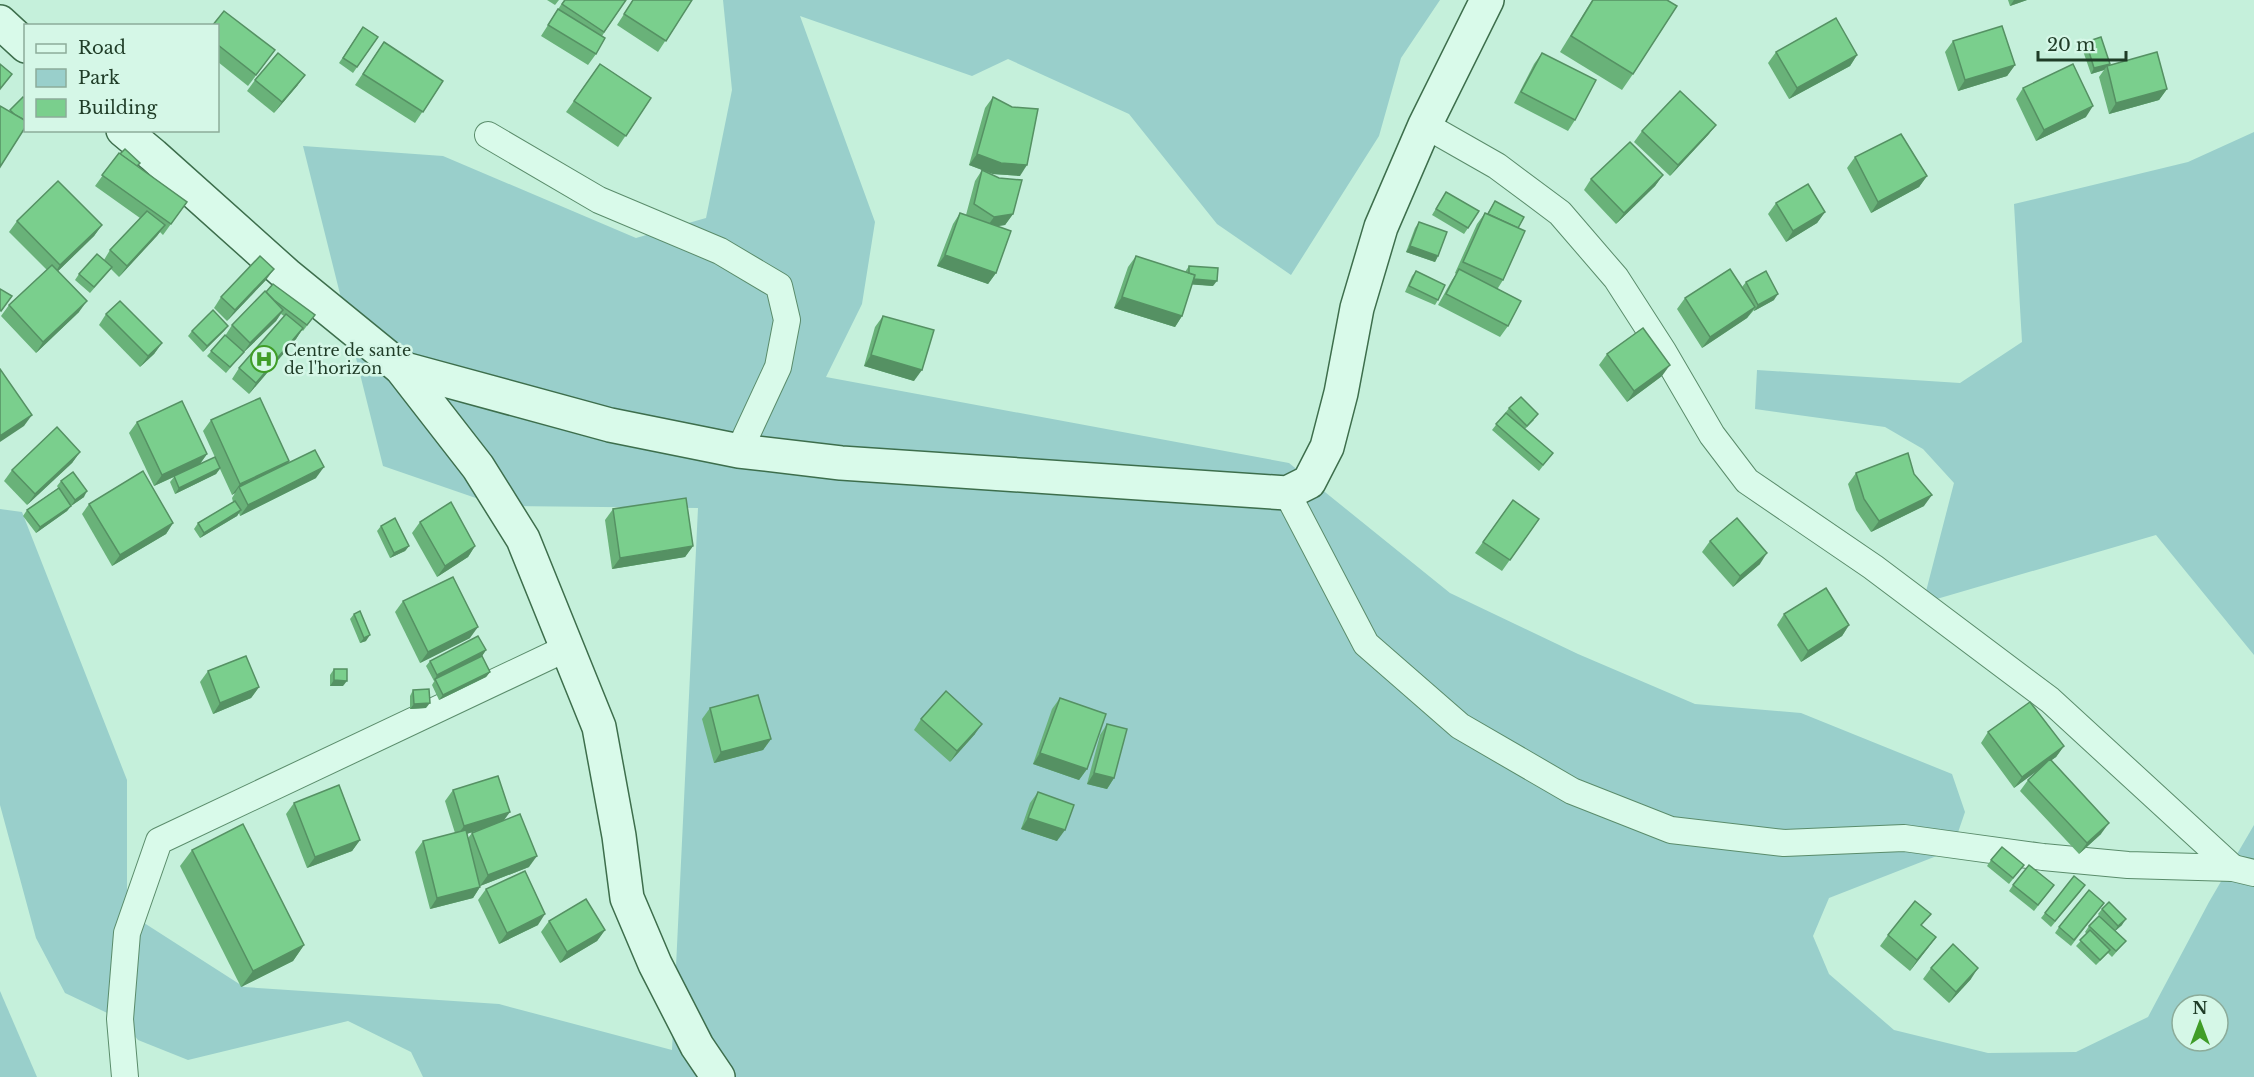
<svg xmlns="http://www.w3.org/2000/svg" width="2254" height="1077" font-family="'Libre Baskerville',serif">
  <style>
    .green { fill: #99cfcb; fill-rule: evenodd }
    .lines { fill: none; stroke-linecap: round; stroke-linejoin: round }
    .street-casing { stroke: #5a8c6b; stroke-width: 28 }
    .secondary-casing { stroke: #3d6e4c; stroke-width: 36 }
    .street { stroke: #d9faea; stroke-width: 26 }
    .secondary { stroke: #d9faea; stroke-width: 33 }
    .wall { fill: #69b279; fill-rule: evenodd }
    .shaded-wall { fill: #559163 }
    .building { fill: #7acf8d; stroke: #559163; stroke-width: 1.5 }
    .labels { text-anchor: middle; stroke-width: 5; stroke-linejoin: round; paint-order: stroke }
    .poi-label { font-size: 16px; fill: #1f3c27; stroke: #d5f7e7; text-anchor: start }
  </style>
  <rect width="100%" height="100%" fill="#c5f0db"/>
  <g class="green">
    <path d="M723 0H1440L1401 58 1379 136 1291 275 1217 224 1129 114 1008 59 972 76 800 16 875 222 862 304 826 377 1289 463 1450 593 1578 654 1695 704 1801 713 1952 774 1965 812 1952 850 1829 898 1813 936 1829 974 1894 1030 1988 1053 2076 1052 2148 1017 2209 902 2254 825V1077H423L411 1052 348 1021 188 1060 138 1040 120 1019 65 993 36 938 0 805V509L22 512 127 780V912L244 987 499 1004 672 1050 698 508 499 506 383 466 303 146 443 156 636 238 706 218 732 90ZM2182 1005H2218V1041H2182Z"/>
    <path d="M2254 132V655L2156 535 1923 603 1954 483 1923 449 1885 427 1755 409 1757 370 1960 383 2022 342 2014 204 2188 162Z"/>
    <path d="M0 991 37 1077H0Z"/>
  </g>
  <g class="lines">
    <defs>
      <g id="street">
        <path d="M1425 125 1497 166 1560 213 1616 278 1663 351 1712 435 1747 481 1873 567 2050 700 2233 868"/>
        <path d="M488 135 599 200 720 251 779 286 787 320 778 367 739 451"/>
        <path d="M1287 493 1366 644 1460 726 1572 791 1671 830 1784 843 1904 838 2043 857 2128 865 2233 868 2254 873"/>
        <path d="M125 1077 120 1019 127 933 159 841 567 648"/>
      </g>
      <g id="secondary">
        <path d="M0 22 26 46"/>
        <path d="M123 130 153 155 287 275 401 368 478 467 523 539 599 727 619 836 627 898 655 964 697 1046 718 1077"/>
        <path d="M401 368 610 425 739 451 841 463 1287 493 1309 482 1327 447 1341 393 1357 308 1381 227 1425 125 1487 0"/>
      </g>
    </defs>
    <use href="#street" class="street-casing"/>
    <use href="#secondary" class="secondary-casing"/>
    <use href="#street" class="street"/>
    <use href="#secondary" class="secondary"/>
  </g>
  <g class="wall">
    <path d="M547 0H559L555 5Z"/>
    <path d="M564 0H626L602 36 596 54 588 65 541 36Z"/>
    <path d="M633 0H692L658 52 617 25Z"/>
    <path d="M1592 0H1667L1633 74 1622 90 1560 52Z"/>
    <path d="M2008 0H2027L2010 6Z"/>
    <path d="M218 26 267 61 248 86 218 62Z"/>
    <path d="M363 27 378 37 353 73 339 63Z"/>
    <path d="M1953 41 2015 65 2007 76 1958 91 1945 52Z"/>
    <path d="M384 42 443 81 415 123 355 85Z"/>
    <path d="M2086 42 2109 65 2167 89 2159 100 2109 114 2099 77 2104 70 2091 74 2082 48Z"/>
    <path d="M1776 52 1857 55 1850 66 1789 99 1768 63Z"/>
    <path d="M1542 53 1575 120 1568 131 1514 103 1534 64Z"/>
    <path d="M600 64 651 98 618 147 566 112Z"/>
    <path d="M305 75 297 86 274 113 247 91 255 80Z"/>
    <path d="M2023 88 2086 117 2036 141 2016 99Z"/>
    <path d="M993 97 1020 176 993 174 984 171 1013 214 1005 225 997 226 996 273 988 284 937 266 953 224 960 213 966 215 975 181 982 170 969 165 985 108Z"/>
    <path d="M1716 125 1708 135 1670 176 1634 142 1642 131Z"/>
    <path d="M119 153 187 202 163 235 160 232 119 277 111 269 90 293 75 280 79 274 104 260 110 250 140 218 95 186Z"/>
    <path d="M1855 157 1927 176 1919 187 1871 213 1847 168Z"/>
    <path d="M1663 175 1655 186 1616 224 1584 190 1591 179Z"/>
    <path d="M1446 192 1468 228 1464 234 1432 215Z"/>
    <path d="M1495 201 1518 228 1503 280 1498 288 1508 326 1500 337 1438 305 1452 280 1456 274 1455 273 1477 224 1485 213 1487 214Z"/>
    <path d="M1776 203 1825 212 1817 223 1786 242 1768 214Z"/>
    <path d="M17 221 102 225 94 236 58 271 79 312 36 353 1 316 9 305 47 270 9 232Z"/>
    <path d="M1419 222 1438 256 1435 262 1406 252 1415 228Z"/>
    <path d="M1136 256 1185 272 1189 266 1213 286 1192 284 1182 316 1175 327 1114 308 1128 267Z"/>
    <path d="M1416 271 1438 300 1435 305 1405 292 1412 276Z"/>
    <path d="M266 280 227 321 214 308 221 297Z"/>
    <path d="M1746 282 1774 300 1754 311V310L1747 318 1702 348 1677 309 1685 298 1742 287Z"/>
    <path d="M265 291 315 315 303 331 302 330 296 339 249 394 232 379 239 368 284 316 281 314 276 321 243 353 226 373 207 356 225 336 232 325Z"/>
    <path d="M106 314 162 343 154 354 140 367 99 325Z"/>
    <path d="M883 316 914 381 864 366 875 327Z"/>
    <path d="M228 326 224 331 203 352 188 336 192 331Z"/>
    <path d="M1607 354 1662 376 1627 402 1599 365Z"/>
    <path d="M1509 408 1534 420 1525 429 1553 453 1539 471 1492 430Z"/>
    <path d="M211 420 287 464 316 478 240 516 239 513 237 516 200 538 194 529 198 523 233 502 232 498 235 493 232 495 220 469 216 474 175 494 170 482 174 477 154 486 129 433 137 422 207 454 200 464 219 466 203 431Z"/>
    <path d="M80 452 72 463 27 505 4 481 12 470Z"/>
    <path d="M1856 473 1924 506 1871 532 1856 510 1848 484Z"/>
    <path d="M61 481 84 497 71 506 67 511 36 533 23 516 27 510 58 488 57 486Z"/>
    <path d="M1513 500 1539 519 1502 571 1475 553Z"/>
    <path d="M89 504 173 523 166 534 112 566 82 514Z"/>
    <path d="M613 509 693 546 685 557 612 569 605 520Z"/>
    <path d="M420 522 475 546 468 557 437 577 412 533Z"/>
    <path d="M381 526 409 546 405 551 390 558 377 531Z"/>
    <path d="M1710 541 1760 564 1733 587 1702 552Z"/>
    <path d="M403 601 470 638 420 663 395 612Z"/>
    <path d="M354 614 366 641 360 643 350 619Z"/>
    <path d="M1784 614 1849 625 1842 636 1801 662 1777 625Z"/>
    <path d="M486 650 482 656 490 672 486 677 439 700 432 685 435 680 434 681 426 666 430 661Z"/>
    <path d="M334 669 343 686H330V675Z"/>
    <path d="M208 671 259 687 251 698 213 714 200 682Z"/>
    <path d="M413 690 426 708 410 709V696Z"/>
    <path d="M1060 698 1087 769 1079 780 1033 764 1052 709Z"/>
    <path d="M710 708 771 739 763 750 714 763 702 719Z"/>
    <path d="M921 719 975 734 950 762 914 730Z"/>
    <path d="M1107 724 1114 778 1107 789 1087 784 1100 735Z"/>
    <path d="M1988 732 2064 746 2056 757 2051 760 2101 834 2079 854 2020 791 2028 780 2040 768 2014 788 1981 743Z"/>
    <path d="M453 790 503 821 529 867 480 886 479 882 480 887 473 898 430 909 415 852 423 841 455 833 445 801ZM481 829 472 833 468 838 467 834Z"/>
    <path d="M1038 792 1057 841 1021 829 1030 803Z"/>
    <path d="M294 803 360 840 352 851 307 868 286 814Z"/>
    <path d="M192 850 304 945 293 961 241 987 180 866Z"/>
    <path d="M1991 860 2024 865 2009 884 1987 866Z"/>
    <path d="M2013 885H2054L2034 911 2009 891Z"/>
    <path d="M486 889 538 925 499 944 478 900Z"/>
    <path d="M2081 891 2051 927 2041 918 2045 913Z"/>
    <path d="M2104 903 2071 946 2055 933 2059 927Z"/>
    <path d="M2102 909 2122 925 2115 931 2126 941 2112 957 2108 953 2096 965 2076 946 2087 934 2085 932 2089 926 2104 921 2098 914Z"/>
    <path d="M549 921 605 930 597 941 560 963 541 932Z"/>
    <path d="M1888 935 1936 937 1910 971 1880 946Z"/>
    <path d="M1931 968 1971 979 1949 1003 1923 979Z"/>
  </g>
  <g class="shaded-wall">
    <path d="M2014 0H2027L2010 6Z"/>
    <path d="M1857 55 1850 66 1789 99 1797 88Z"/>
    <path d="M2110 64 2107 68V66L2104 70 2091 74 2094 68Z"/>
    <path d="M2015 65 2007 76 1958 91 1965 80Z"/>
    <path d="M305 75 297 86 274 113 282 102Z"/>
    <path d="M2167 89 2159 100 2109 114 2116 103Z"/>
    <path d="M2093 106 2086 117 2036 141 2044 130Z"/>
    <path d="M1716 125 1708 135 1670 176 1678 165Z"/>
    <path d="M977 154 1027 165 1020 176 993 174 969 165Z"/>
    <path d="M1663 175 1655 186 1616 224 1624 213Z"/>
    <path d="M1927 176 1919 187 1871 213 1878 202Z"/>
    <path d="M1825 212 1817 223 1786 242 1793 231Z"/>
    <path d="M1013 214 1005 225 986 228 994 217Z"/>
    <path d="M102 225 94 236 53 276 60 265Z"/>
    <path d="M165 225 157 236 119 277 127 266Z"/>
    <path d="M1410 246 1438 256 1435 262 1406 252Z"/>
    <path d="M945 255 996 273 988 284 937 266Z"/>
    <path d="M274 269 266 280 227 321 235 310Z"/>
    <path d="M1188 278 1217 281 1213 286 1184 284Z"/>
    <path d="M1778 294 1774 300 1754 311 1758 305Z"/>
    <path d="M1122 297 1182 316 1175 327 1114 308Z"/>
    <path d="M87 301 79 312 36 353 43 342Z"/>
    <path d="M1755 307 1747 318 1702 348 1710 337Z"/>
    <path d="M283 310 276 321 243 353 226 373 243 353 250 343Z"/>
    <path d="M228 326 224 331 203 352 207 346Z"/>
    <path d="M303 328 296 339 249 394 256 383Z"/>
    <path d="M162 343 154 354 140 367 148 356Z"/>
    <path d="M871 355 922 370 914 381 864 366Z"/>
    <path d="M1670 365 1662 376 1627 402 1634 391Z"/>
    <path d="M32 415 24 426 0 442V436Z"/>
    <path d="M80 452 72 463 27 505 35 494Z"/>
    <path d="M207 454 199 465 154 486 162 475Z"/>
    <path d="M289 461 281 472 239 487 235 493 232 495 240 484Z"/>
    <path d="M324 467 316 478 240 516 248 505Z"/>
    <path d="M220 468 216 474 175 494 179 488Z"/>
    <path d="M87 491 84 497 71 506 75 500Z"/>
    <path d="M1932 495 1924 506 1871 532 1879 521Z"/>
    <path d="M71 506 67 511 36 533 40 527Z"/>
    <path d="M241 510 237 516 200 538 204 533Z"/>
    <path d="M173 523 166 534 112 566 120 555Z"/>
    <path d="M409 546 405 551 390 558 394 553Z"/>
    <path d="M475 546 468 557 437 577 445 566Z"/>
    <path d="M693 546 685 557 612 569 620 558Z"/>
    <path d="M1767 553 1760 564 1733 587 1740 576Z"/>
    <path d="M1849 625 1842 636 1801 662 1808 651Z"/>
    <path d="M478 627 470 638 420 663 428 652Z"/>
    <path d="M370 635 366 641 360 643 364 638Z"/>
    <path d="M486 650 482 656 434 681 437 675Z"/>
    <path d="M490 672 486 677 439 700 443 695Z"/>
    <path d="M334 680 347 681 343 686H330Z"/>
    <path d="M259 687 251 698 213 714 220 703Z"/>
    <path d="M430 703 426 708 410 709 414 704Z"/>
    <path d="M982 724 975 734 950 762 957 751Z"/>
    <path d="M771 739 763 750 714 763 721 752Z"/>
    <path d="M2064 746 2056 757 2014 788 2022 777Z"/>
    <path d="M1040 753 1087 769 1079 780 1033 764Z"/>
    <path d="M1094 773 1114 778 1107 789 1087 784Z"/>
    <path d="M510 812 502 823 456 837 464 826Z"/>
    <path d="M1028 818 1065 830 1057 841 1021 829Z"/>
    <path d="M2109 823 2101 834 2079 854 2087 843Z"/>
    <path d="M360 840 352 851 307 868 315 857Z"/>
    <path d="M537 856 529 867 480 886 488 875Z"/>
    <path d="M480 887 473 898 430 909 437 898Z"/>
    <path d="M545 914 538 925 499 944 507 933Z"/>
    <path d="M2126 919 2122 925 2114 932 2118 926Z"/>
    <path d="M605 930 597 941 560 963 567 952Z"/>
    <path d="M1936 937 1928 948 1910 971 1917 960Z"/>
    <path d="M304 945 293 961 241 987 253 971Z"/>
    <path d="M1978 968 1971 979 1949 1003 1956 992Z"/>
  </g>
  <g class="building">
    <path d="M565 0H626L604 32 562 4Z"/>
    <path d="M633 0H692L666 41 624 14Z"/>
    <path d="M1593 0H1667L1677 6 1633 74 1571 36Z"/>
    <path d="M558 9 605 38 596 54 548 25Z"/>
    <path d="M224 11 275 50 256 75 218 45V26H212Z"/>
    <path d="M1836 18 1857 55 1797 88 1776 52Z"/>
    <path d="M2002 26 2015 65 1965 80 1953 41Z"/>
    <path d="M363 27 378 37 357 67 343 58Z"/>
    <path d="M2101 37 2110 64 2094 68 2086 42Z"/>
    <path d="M384 42 443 81 423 112 363 74Z"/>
    <path d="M2157 52 2167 89 2116 103 2107 66Z"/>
    <path d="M278 53 305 75 282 102 255 80Z"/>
    <path d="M1542 53 1596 80 1575 120 1521 92Z"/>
    <path d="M0 64 12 74 0 89Z"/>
    <path d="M600 64 651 98 626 136 574 101Z"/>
    <path d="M2073 64 2093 106 2044 130 2023 88Z"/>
    <path d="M1680 91 1716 125 1678 165 1642 131Z"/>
    <path d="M23 97 26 99V121L15 115 10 110Z"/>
    <path d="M993 97 1012 107 1038 109 1027 165 1001 163 977 154Z"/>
    <path d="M0 106 26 121V126L0 167Z"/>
    <path d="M1901 134 1927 176 1878 202 1855 157Z"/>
    <path d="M1630 142 1663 175 1624 213 1591 179Z"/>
    <path d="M125 149 140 163 137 166 120 154Z"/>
    <path d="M119 153 187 202 171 224 102 175Z"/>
    <path d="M982 170 999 178 1022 180 1013 214 994 217 974 204Z"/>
    <path d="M58 181 102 225 60 265 17 221Z"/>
    <path d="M1808 184 1825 212 1793 231 1776 203Z"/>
    <path d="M1446 192 1479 211 1468 228 1436 209Z"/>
    <path d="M1495 201 1524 217 1518 228 1488 214Z"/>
    <path d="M147 211 165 225 127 266 110 250Z"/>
    <path d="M960 213 1011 231 996 273 945 255Z"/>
    <path d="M1485 213 1525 231 1503 280 1463 262Z"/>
    <path d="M1419 222 1447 232 1438 256 1410 246Z"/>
    <path d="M97 254 112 267 94 287 79 274Z"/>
    <path d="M260 256 274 269 235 310 221 297Z"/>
    <path d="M1136 256 1195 275 1182 316 1122 297Z"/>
    <path d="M52 265 87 301 43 342 9 305Z"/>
    <path d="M1189 266 1218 268 1217 281 1194 279 1195 275 1189 273Z"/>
    <path d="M1459 269 1521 301 1508 326 1446 294Z"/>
    <path d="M1730 269 1755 307 1710 337 1685 298Z"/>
    <path d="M1416 271 1445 285 1438 300 1409 286Z"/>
    <path d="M1766 271 1778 294 1758 305 1746 282Z"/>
    <path d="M273 284 315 315 307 325 274 300 266 292Z"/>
    <path d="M0 289 12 296 1 311 0 310Z"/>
    <path d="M265 291 283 310 250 343 232 325Z"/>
    <path d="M120 301 162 343 148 356 106 314Z"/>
    <path d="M213 310 228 326 207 346 192 331Z"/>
    <path d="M286 314 303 328 256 383 239 368Z"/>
    <path d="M883 316 934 330 922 370 871 355Z"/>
    <path d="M1643 328 1670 365 1634 391 1607 354Z"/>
    <path d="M225 335 244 352 230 367 211 351Z"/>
    <path d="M0 369 32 415 0 436Z"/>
    <path d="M1521 397 1538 414 1527 426 1509 408Z"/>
    <path d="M260 398 289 461 240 484 211 420Z"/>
    <path d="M182 401 207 454 162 475 137 422Z"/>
    <path d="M1506 413 1553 453 1543 465 1496 424Z"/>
    <path d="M57 427 80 452 35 494 12 470Z"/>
    <path d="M315 450 324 467 248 505 239 487Z"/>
    <path d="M1908 453 1914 474 1932 495 1879 521 1864 499 1856 473Z"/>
    <path d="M215 457 220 468 179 488 174 476Z"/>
    <path d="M143 471 173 523 120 555 89 504Z"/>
    <path d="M73 472 87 491 75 500 61 481Z"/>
    <path d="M59 488 71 506 40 527 27 510Z"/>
    <path d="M686 498 693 546 620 558 613 509Z"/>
    <path d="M1513 500 1539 519 1510 560 1483 542Z"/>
    <path d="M235 501 241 510 204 533 198 523Z"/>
    <path d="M451 502 475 546 445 566 420 522Z"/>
    <path d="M395 518 409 546 394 553 381 526Z"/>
    <path d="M1737 518 1767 553 1740 576 1710 541Z"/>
    <path d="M453 577 478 627 428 652 403 601Z"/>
    <path d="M1826 588 1849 625 1808 651 1784 614Z"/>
    <path d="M360 611 370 635 364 638 354 614Z"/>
    <path d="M478 636 486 650 437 675 430 661Z"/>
    <path d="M246 656 259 687 220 703 208 671Z"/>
    <path d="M482 656 490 672 443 695 435 679Z"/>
    <path d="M334 669H347V681L334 680Z"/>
    <path d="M429 689 430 703 414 704 413 690Z"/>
    <path d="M946 691 982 724 957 751 921 719Z"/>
    <path d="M758 695 771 739 721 752 710 708Z"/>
    <path d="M1060 698 1106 714 1087 769 1040 753Z"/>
    <path d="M2030 702 2064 746 2022 777 1988 732Z"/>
    <path d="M1107 724 1127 729 1114 778 1094 773Z"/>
    <path d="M2050 759 2109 823 2087 843 2028 780Z"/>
    <path d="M498 776 510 812 464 826 453 790Z"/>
    <path d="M339 785 360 840 315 857 294 803Z"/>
    <path d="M1038 792 1074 805 1065 830 1028 818Z"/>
    <path d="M520 814 537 856 488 875 472 833Z"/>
    <path d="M243 824 304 945 253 971 192 850Z"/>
    <path d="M466 830 480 887 437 898 423 841Z"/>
    <path d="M2002 847 2024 865 2013 878 1991 860Z"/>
    <path d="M2029 865 2054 885 2038 905 2013 885Z"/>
    <path d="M525 871 545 914 507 933 486 889Z"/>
    <path d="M2074 876 2085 885 2055 921 2045 913Z"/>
    <path d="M2089 890 2104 903 2074 940 2059 927Z"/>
    <path d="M586 899 605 930 567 952 549 921Z"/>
    <path d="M1915 901 1931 914 1921 925 1936 937 1917 960 1888 935Z"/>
    <path d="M2109 902 2126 919 2118 926 2102 909Z"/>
    <path d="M2099 916 2126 941 2116 951 2089 926Z"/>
    <path d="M2090 930 2110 950 2100 960 2080 940Z"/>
    <path d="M1953 944 1978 968 1956 992 1931 968Z"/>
  </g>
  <defs>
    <symbol id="hospital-ring" viewBox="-11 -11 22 22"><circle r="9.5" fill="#d5f7e7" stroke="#409d28" stroke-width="1.5"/><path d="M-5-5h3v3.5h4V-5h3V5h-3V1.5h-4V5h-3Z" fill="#409d28"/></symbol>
  </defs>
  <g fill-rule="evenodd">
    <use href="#hospital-ring" x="249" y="344" width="30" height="30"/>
  </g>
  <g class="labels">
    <g class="poi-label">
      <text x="284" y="356">Centre de sante<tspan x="284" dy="18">de l'horizon</tspan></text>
    </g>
  </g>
  <rect x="24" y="24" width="195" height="108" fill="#d5f7e7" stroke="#8cac9a" stroke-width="1.5"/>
  <rect x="36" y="44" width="30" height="9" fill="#d9faea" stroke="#8cac9a" stroke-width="1.5"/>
  <text x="78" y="54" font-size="18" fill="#1f3c27">Road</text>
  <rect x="36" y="69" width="30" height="18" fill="#99cfcb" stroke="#8cac9a" stroke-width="1.5"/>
  <text x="78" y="84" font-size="18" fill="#1f3c27">Park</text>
  <rect x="36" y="99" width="30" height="18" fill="#7acf8d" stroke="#8cac9a" stroke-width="1.5"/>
  <text x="78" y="114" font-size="18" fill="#1f3c27">Building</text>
  <g transform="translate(2200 1023)"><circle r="28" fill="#d5f7e7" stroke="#8cac9a" stroke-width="1.5"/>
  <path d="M0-4.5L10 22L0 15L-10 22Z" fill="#409d28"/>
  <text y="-9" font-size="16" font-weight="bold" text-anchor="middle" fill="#1f3c27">N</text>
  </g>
  <path d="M2038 51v9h88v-9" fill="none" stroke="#1f3c27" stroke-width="3"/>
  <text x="2047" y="51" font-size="18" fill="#1f3c27" stroke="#d5f7e7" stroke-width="4.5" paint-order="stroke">20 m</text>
</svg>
